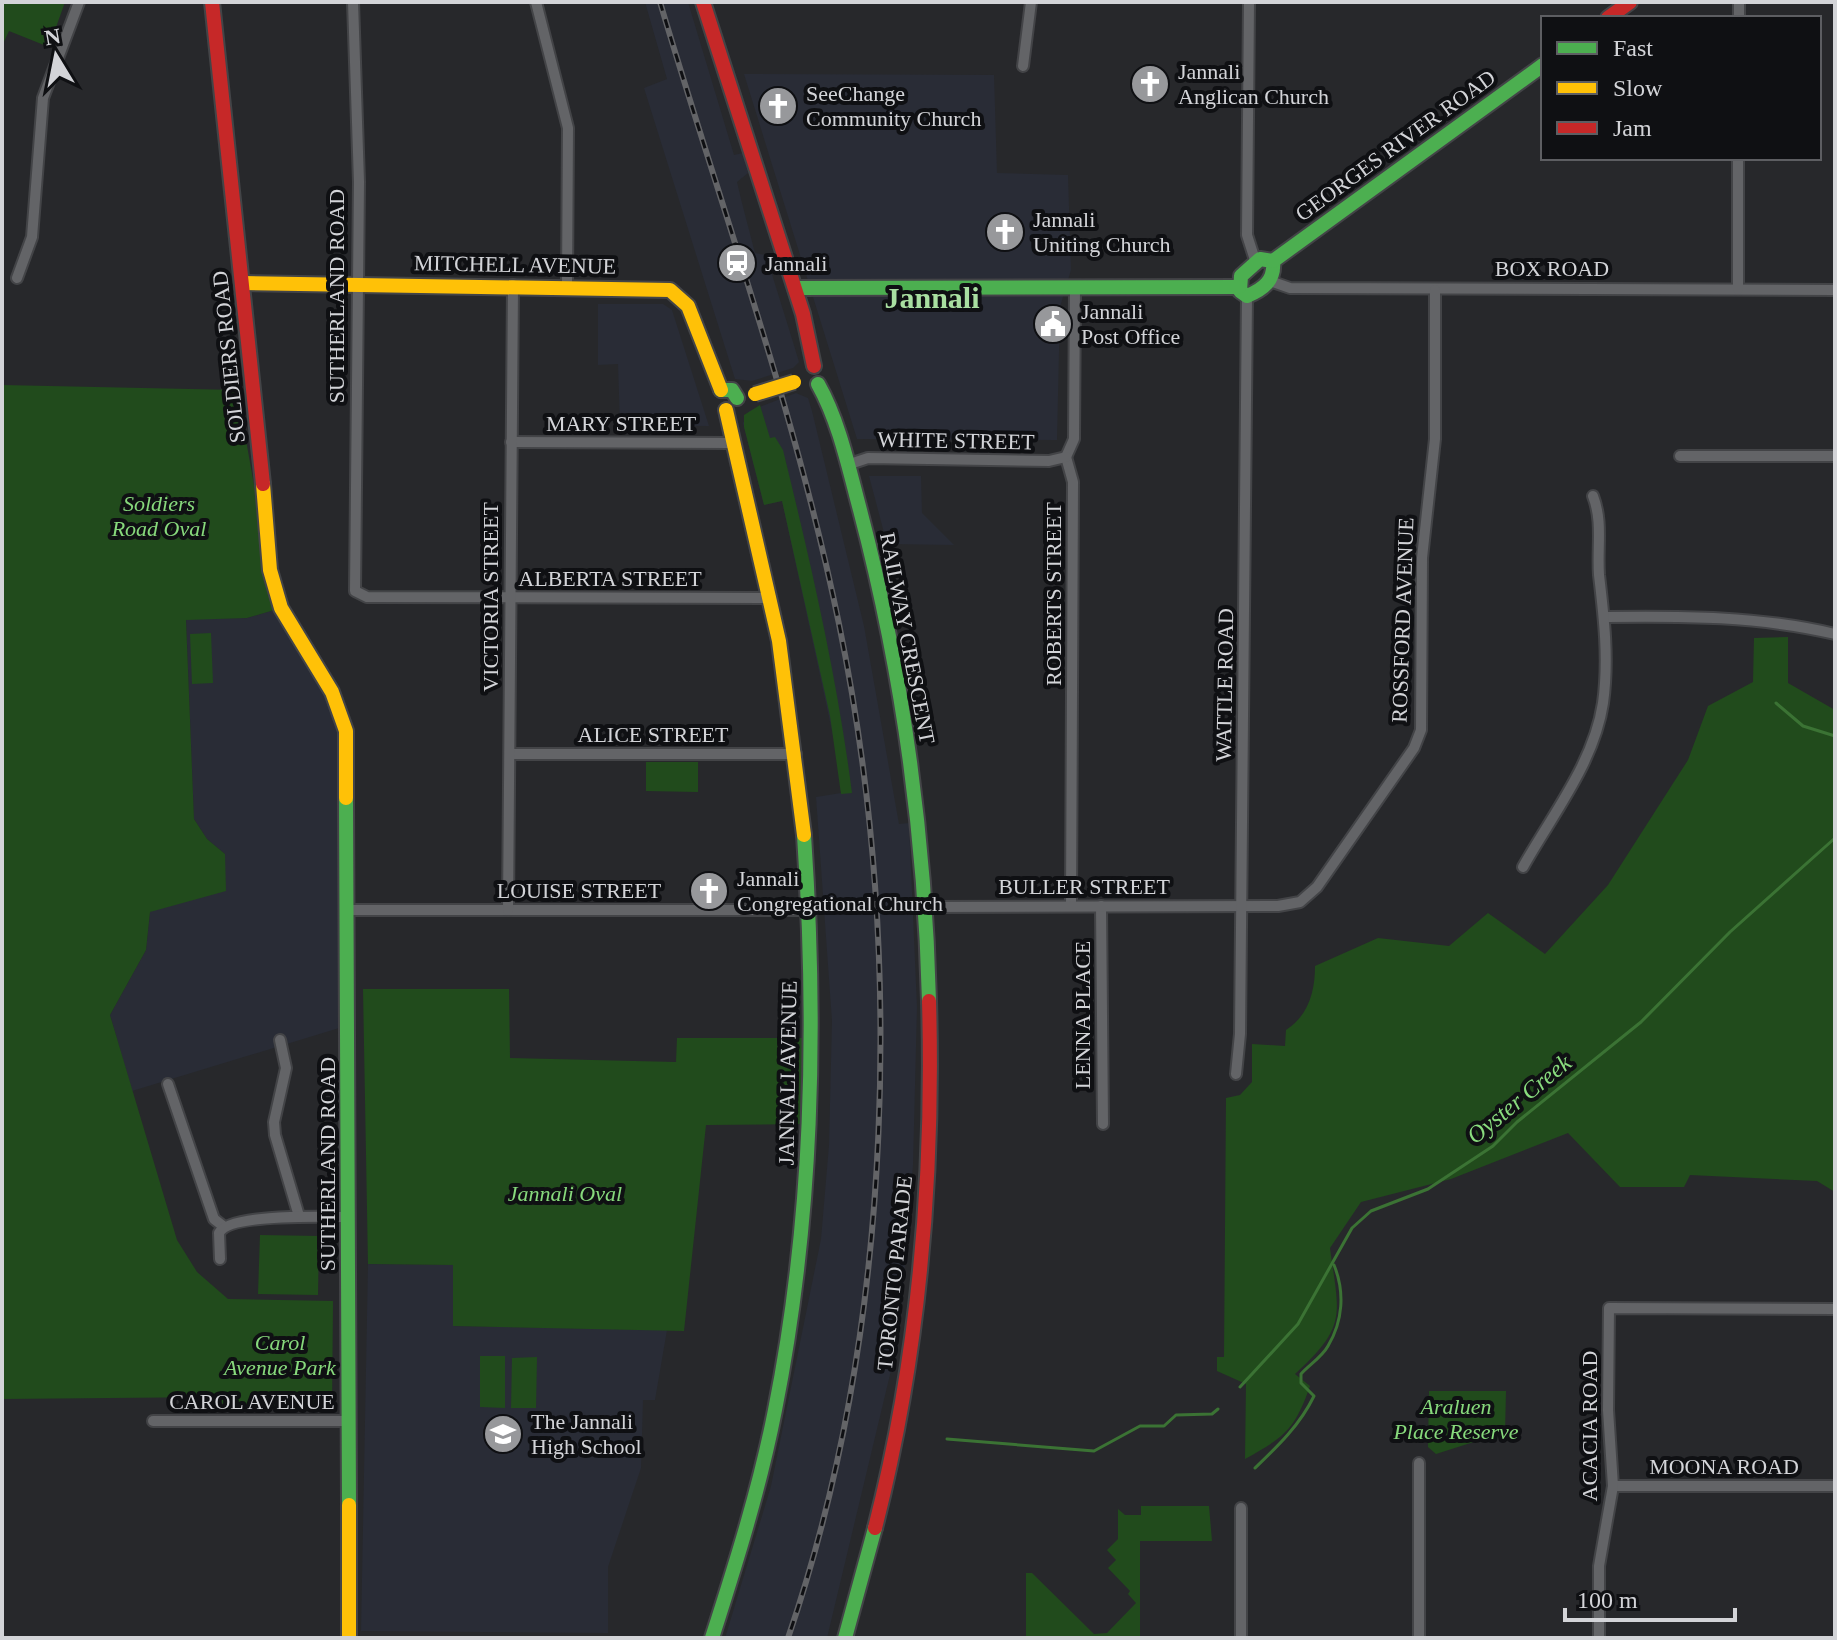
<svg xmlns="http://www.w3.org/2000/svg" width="1837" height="1640" font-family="Georgia,serif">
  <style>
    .built { fill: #292c36 }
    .green { fill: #214b1c }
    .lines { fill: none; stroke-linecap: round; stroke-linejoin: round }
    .stream { stroke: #3b7334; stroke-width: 3 }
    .street-casing { stroke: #434447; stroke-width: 14 }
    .fast-casing { stroke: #434447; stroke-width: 18 }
    .slow-casing { stroke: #434447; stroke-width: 18 }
    .jam-casing { stroke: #434447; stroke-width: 18 }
    .street { stroke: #636467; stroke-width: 10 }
    .fast { stroke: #4caf50; stroke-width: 14 }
    .slow { stroke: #ffc107; stroke-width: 14 }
    .jam { stroke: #c62828; stroke-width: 14 }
    .rail-casing { stroke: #636467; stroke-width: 6 }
    .rail { stroke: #0f1013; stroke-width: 3; stroke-dasharray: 9; stroke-linecap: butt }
    .slow-bridge-casing { stroke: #434447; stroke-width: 18; stroke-linecap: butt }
    .slow-bridge { stroke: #ffc107; stroke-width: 14 }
    .labels { text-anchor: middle; stroke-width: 8; stroke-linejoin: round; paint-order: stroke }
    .poi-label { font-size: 22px; fill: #d3d4d8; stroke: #0f1013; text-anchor: start }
    .street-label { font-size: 22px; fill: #d3d4d8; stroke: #0f1013 }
    .park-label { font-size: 22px; font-style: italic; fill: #87d97c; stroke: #0f1013 }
    .water-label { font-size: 24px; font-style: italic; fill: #89dc7e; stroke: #0f1013 }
    .district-label { font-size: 30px; font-weight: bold; fill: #a9dfa1; stroke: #0f1013 }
  </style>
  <rect width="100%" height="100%" fill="#27282b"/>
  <g class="built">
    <path d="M645 2H688L734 155 743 153 748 173 737 182 742 203 755 253 766 255 793 342 799 362 793 368 752 381 735 379 644 88 667 79Z"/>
    <path d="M744 74 994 75 997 173 1068 175 1071 270 1060 307 1057 440 857 439Z"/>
    <path d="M598 304H663L672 310 709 426 620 425 618 364 598 365Z"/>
    <path d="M796 393 808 398 812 411 864 626 899 824 909 823 917 1007 913 1165 899 1337 827 1638H725L771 1486 821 1239 829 1145 832 1021 816 797 841 793 837 754 782 501 764 505 743 423 749 411Z"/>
    <path d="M869 476H921L922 513 954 545 887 544Z"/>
    <path d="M281 608 340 708 349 1025 132 1091 110 1015 146 950 150 912 225 854 207 839 194 819 186 619 247 618Z"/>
    <path d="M368 1264 454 1265 453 1326 667 1330 655 1400H643L641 1468 608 1567V1633L361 1631Z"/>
  </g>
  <g class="green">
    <path d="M2 2H65L49 47 9 31 2 46Z"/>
    <path d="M2 385 237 390 269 568 281 608 247 618 186 620 194 819 207 839 225 854 226 891 150 912 146 950 110 1015 177 1240 197 1272 228 1299 333 1301 332 1408 226 1409 218 1397 2 1399Z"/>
    <path d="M760 405 770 438 775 437 783 450C811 564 837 676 852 793L841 794 830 716 782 501 764 505 744 427V415Z"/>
    <path d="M211 633 213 683 192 684 190 634Z"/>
    <path d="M1788 637V683L1835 710V1192L1817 1181 1690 1175 1684 1187H1620L1568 1133 1451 1179 1361 1202 1330 1248C1339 1315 1348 1326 1295 1374L1310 1386C1295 1429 1285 1437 1245 1459L1246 1384 1217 1371V1357H1224L1226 1098 1240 1095 1252 1082V1044L1285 1046 1286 1030C1309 1015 1315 991 1315 966L1378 938 1449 946 1488 913 1545 954 1608 885 1688 760 1708 706 1753 682 1754 638Z"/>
    <path d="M646 762H698V792L646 791Z"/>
    <path d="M363 989H509L510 1058 676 1062 677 1038H815L810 1124 706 1125 684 1331 453 1326V1265L368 1264Z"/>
    <path d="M260 1235 319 1236 318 1295 258 1294Z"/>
    <path d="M480 1356H505V1408L480 1407Z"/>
    <path d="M537 1357 536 1408H511L512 1358Z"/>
    <path d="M1429 1391H1506L1505 1432 1436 1454 1428 1447Z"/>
    <path d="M1141 1506H1209L1212 1541H1140V1638H1026V1573H1032L1094 1634 1107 1633 1136 1603 1128 1594 1130 1591 1108 1568 1116 1560 1107 1550 1118 1539V1509L1125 1515H1141Z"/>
  </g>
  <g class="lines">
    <g class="stream">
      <path d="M1776 703 1803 726 1835 736"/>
      <path d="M1240 1387 1298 1324 1352 1228 1371 1211 1428 1189 1493 1146 1517 1122 1641 1022 1730 932 1835 838"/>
      <path d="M947 1439 1094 1451 1140 1426H1164L1176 1415 1212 1414 1218 1409"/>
      <path d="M1255 1468C1278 1446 1300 1425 1314 1396L1301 1383V1374C1309 1365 1322 1357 1328 1346 1343 1321 1345 1292 1334 1265"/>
    </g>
    <defs>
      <g id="street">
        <path d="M353 2 359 182 355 591 367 597 771 598"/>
        <path d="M536 2 568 128 567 286"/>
        <path d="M1249 2 1247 235 1255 260"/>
        <path d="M1739 18V2"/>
        <path d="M1023 66 1031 2"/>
        <path d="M17 278 32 237 43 98 79 2"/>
        <path d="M1270 281 1290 288 1835 290"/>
        <path d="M1738 289V158"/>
        <path d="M511 442 731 443"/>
        <path d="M1680 456H1835"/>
        <path d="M1066 457 1073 482 1071 905"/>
        <path d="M1066 457 1074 439 1075 287"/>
        <path d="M847 465 868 458 1049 461 1066 457"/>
        <path d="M1606 617C1683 616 1760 616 1835 634"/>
        <path d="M510 754H796"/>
        <path d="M1523 867C1552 815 1594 763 1603 703 1609 660 1604 617 1599 575 1597 547 1603 522 1593 496"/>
        <path d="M1101 906 1103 1124"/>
        <path d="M927 907 1278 906 1300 902 1317 887 1414 748 1421 730 1422 558 1435 439V290"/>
        <path d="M349 910H808"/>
        <path d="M508 910 513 285"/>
        <path d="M280 1040 286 1068 274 1122 275 1135 299 1216"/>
        <path d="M1236 1074 1240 1034 1247 296"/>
        <path d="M168 1084 214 1219 223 1226"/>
        <path d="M220 1259 219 1233C229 1213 325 1217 349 1217"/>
        <path d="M153 1421H350"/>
        <path d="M1419 1463V1638"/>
        <path d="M1613 1486H1835"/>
        <path d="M1241 1638V1508"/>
        <path d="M1599 1638V1566L1613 1486 1608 1410 1609 1308 1835 1309"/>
      </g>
      <g id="fast">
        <path d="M1260 259 1273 261C1275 280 1264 289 1247 296L1240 291 1241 276Z"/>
        <path d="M1273 261 1543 65"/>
        <path d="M795 288 1239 287"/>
        <path d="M818 384C839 421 849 469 860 510 902 670 925 836 929 1001"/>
        <path d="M721 390H732L737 398"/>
        <path d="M346 798 349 1505"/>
        <path d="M712 1638C736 1563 760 1487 775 1410 813 1219 817 1028 804 835"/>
        <path d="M845 1638 875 1528"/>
      </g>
      <g id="slow">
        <path d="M242 283 670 290 688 306 721 390"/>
        <path d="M726 410 779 641 804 835"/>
        <path d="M263 484 270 570 281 608 332 692 346 731V798"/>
        <path d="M349 1505V1638"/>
      </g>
      <g id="jam">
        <path d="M212 2 263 484"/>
        <path d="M703 2 803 314 814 366"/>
        <path d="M1608 18 1630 2"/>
        <path d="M875 1528C919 1356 934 1178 929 1001"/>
      </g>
    </defs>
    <use href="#street" class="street-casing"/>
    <use href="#fast" class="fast-casing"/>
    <use href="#slow" class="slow-casing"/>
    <use href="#jam" class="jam-casing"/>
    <use href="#street" class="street"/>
    <use href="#fast" class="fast"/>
    <use href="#slow" class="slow"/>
    <use href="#jam" class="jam"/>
    <defs>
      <path id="rail" d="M660 2C721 208 796 413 839 624 905 946 895 1326 788 1638"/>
    </defs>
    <use href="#rail" class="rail-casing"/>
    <use href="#rail" class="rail"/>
    <defs>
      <path id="slow-bridge" d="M755 394 794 382"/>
    </defs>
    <use href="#slow-bridge" class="slow-bridge-casing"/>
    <use href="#slow-bridge" class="slow-bridge"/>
  </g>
  <defs>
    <symbol id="church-disc" viewBox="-11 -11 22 22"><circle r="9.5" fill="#97989b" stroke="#0f1013"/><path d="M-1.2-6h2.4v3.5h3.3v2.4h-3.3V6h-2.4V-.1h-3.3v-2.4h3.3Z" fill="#fff"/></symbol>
    <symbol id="station-disc" viewBox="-11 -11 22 22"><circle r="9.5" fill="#97989b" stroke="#0f1013"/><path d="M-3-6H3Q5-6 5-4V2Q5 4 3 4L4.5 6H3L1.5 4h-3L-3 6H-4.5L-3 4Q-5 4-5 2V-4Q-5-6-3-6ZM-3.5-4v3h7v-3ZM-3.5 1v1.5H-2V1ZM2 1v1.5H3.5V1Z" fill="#fff"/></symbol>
    <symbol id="civic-disc" viewBox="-11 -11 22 22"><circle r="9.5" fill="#97989b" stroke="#0f1013"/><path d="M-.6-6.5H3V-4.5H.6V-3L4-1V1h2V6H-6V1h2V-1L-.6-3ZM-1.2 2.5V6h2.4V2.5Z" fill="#fff"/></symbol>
    <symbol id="school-disc" viewBox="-11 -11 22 22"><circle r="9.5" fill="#97989b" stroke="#0f1013"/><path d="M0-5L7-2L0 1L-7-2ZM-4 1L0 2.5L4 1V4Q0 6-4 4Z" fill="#fff"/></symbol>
  </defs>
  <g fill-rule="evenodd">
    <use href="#church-disc" x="1128" y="62" width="44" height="44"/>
    <use href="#church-disc" x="756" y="84" width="44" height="44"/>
    <use href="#church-disc" x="983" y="210" width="44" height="44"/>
    <use href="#station-disc" x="715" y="241" width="44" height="44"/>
    <use href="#civic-disc" x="1031" y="302" width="44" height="44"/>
    <use href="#church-disc" x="687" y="869" width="44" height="44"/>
    <use href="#school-disc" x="481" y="1412" width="44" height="44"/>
  </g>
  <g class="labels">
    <g class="poi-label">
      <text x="1178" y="79">Jannali<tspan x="1178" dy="25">Anglican Church</tspan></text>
      <text x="806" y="101">SeeChange<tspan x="806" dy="25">Community Church</tspan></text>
      <text x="1033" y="227">Jannali<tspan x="1033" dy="25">Uniting Church</tspan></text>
      <text x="765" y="271">Jannali</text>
      <text x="1081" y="319">Jannali<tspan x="1081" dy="25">Post Office</tspan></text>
      <text x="737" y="886">Jannali<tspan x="737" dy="25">Congregational Church</tspan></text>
      <text x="531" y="1429">The Jannali<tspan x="531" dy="25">High School</tspan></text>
    </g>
    <g class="street-label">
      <text transform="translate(1395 145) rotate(-36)" y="8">GEORGES RIVER ROAD</text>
      <text transform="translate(515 264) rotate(1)" y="8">MITCHELL AVENUE</text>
      <text x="1552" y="276">BOX ROAD</text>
      <text transform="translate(336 296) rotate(-90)" y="8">SUTHERLAND ROAD</text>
      <text transform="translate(228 357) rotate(-96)" y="8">SOLDIERS ROAD</text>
      <text x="621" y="431">MARY STREET</text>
      <text transform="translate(956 440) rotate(1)" y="8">WHITE STREET</text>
      <text x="610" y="586">ALBERTA STREET</text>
      <text transform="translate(1053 594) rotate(-90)" y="8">ROBERTS STREET</text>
      <text transform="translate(490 597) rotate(-90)" y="8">VICTORIA STREET</text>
      <text transform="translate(1402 620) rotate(-88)" y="8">ROSSFORD AVENUE</text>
      <text transform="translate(908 638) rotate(79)" y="8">RAILWAY CRESCENT</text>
      <text transform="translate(1224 685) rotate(-89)" y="8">WATTLE ROAD</text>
      <text x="653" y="742">ALICE STREET</text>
      <text x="1084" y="894">BULLER STREET</text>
      <text x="579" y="898">LOUISE STREET</text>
      <text transform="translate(1082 1015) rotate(-90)" y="8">LENNA PLACE</text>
      <text transform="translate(787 1073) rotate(-89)" y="8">JANNALI AVENUE</text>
      <text transform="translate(327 1164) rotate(-90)" y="8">SUTHERLAND ROAD</text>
      <text transform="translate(894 1273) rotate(-84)" y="8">TORONTO PARADE</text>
      <text x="252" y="1409">CAROL AVENUE</text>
      <text transform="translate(1589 1426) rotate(-90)" y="8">ACACIA ROAD</text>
      <text x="1724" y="1474">MOONA ROAD</text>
    </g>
    <g class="park-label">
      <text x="159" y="511">Soldiers<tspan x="159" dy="25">Road Oval</tspan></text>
      <text x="565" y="1201">Jannali Oval</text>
      <text x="280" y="1350">Carol<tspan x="280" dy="25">Avenue Park</tspan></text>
      <text x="1456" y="1414">Araluen<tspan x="1456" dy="25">Place Reserve</tspan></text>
    </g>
    <g class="water-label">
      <text transform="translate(1519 1099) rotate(-39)" y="8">Oyster Creek</text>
    </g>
    <g class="district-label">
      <text x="932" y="308">Jannali</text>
    </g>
  </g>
  <rect width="1837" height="1640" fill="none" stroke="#d3d4d8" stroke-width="8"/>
  <rect x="1541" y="16" width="280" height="144" fill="#0f1013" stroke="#5d5e62" stroke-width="2"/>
  <rect x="1557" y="42" width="40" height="12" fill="#4caf50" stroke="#5d5e62" stroke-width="2"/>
  <text x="1613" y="56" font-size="24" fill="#d3d4d8">Fast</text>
  <rect x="1557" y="82" width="40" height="12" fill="#ffc107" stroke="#5d5e62" stroke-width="2"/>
  <text x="1613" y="96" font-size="24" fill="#d3d4d8">Slow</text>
  <rect x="1557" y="122" width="40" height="12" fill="#c62828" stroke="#5d5e62" stroke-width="2"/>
  <text x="1613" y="136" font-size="24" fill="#d3d4d8">Jam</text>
  <g transform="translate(56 56) rotate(350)" stroke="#0f1013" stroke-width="6" paint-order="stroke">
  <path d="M0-6L14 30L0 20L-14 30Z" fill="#d3d4d8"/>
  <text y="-12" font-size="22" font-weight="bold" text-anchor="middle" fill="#d3d4d8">N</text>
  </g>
  <path d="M1565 1608v12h170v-12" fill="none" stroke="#d3d4d8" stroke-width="4"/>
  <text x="1577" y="1608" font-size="24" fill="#d3d4d8" stroke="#0f1013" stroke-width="6" paint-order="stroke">100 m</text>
</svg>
